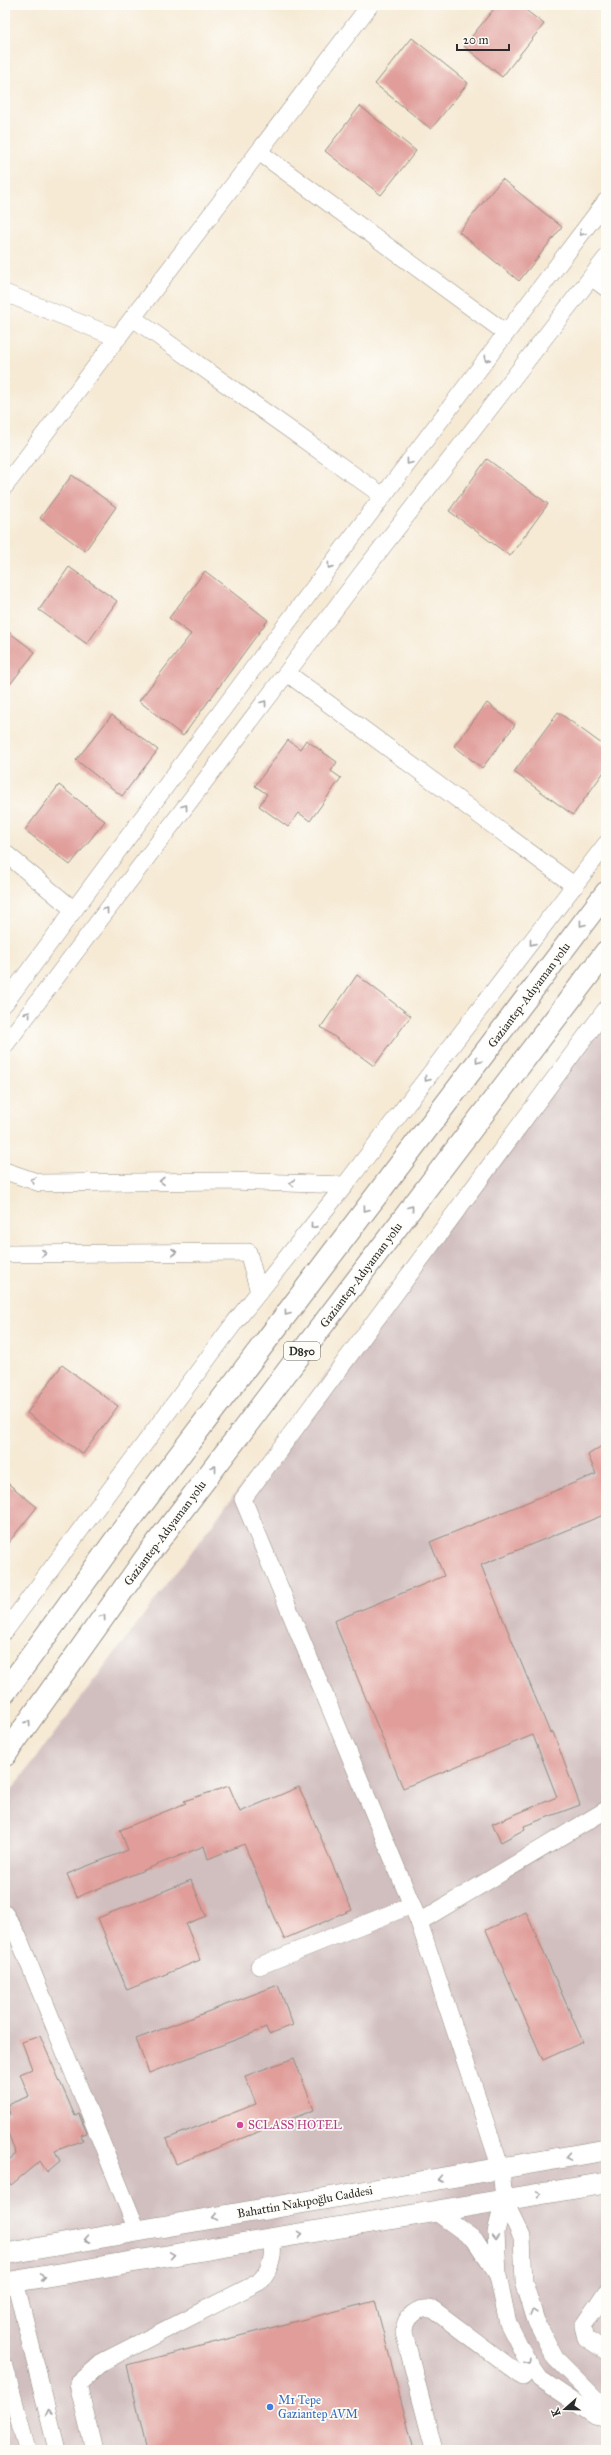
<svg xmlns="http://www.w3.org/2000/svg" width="611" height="2455" font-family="'IM FELL Great Primer',serif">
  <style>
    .industrial { fill: #d1bfbf }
    .building { fill: #e09d9a }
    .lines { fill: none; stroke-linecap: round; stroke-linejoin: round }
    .minor-casing { stroke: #908a80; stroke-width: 18 }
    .major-casing { stroke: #908a80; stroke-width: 22 }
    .highway-casing { stroke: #908a80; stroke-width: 24 }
    .minor { stroke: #fff; stroke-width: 17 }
    .major { stroke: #fff; stroke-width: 21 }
    .highway { stroke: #fff; stroke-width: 22 }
    .oneway { stroke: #a0a0a0 }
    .hotel-dot { fill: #d1479c; stroke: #fdfcf7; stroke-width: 1.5 }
    .shop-dot { fill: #3f7fe0; stroke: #fdfcf7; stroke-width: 1.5 }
    .labels { text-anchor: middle; stroke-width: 3.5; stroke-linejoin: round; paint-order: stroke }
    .shield { fill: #fdfcf7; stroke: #6a6a68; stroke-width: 1 }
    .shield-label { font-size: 11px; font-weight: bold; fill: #2b2b2b }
    .street-label { font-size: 12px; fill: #2b2b2b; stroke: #fdfcf7 }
    .hotel-label { font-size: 12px; fill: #b23c85; stroke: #fdfcf7; text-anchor: start }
    .shop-label { font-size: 12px; fill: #366cbe; stroke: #fdfcf7; text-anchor: start }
  </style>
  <rect width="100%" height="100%" fill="#fdfcf7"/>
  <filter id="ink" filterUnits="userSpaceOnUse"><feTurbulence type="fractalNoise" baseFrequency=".025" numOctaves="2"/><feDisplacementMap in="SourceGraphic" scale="8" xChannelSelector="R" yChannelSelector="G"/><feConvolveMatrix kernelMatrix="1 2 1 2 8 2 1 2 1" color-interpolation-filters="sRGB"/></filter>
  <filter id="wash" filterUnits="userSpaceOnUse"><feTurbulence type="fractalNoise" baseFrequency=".012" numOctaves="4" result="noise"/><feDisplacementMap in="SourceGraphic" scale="16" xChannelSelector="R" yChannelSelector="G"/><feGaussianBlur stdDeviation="0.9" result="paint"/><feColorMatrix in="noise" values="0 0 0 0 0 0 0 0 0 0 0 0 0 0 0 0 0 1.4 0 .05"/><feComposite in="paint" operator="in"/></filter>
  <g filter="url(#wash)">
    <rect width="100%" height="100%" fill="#f6ead5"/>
    <path class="industrial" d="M606 1002V2450H5V1799Z"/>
    <g id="blocks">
      <g class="building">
        <path d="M497 5H519L544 24 502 77 464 46Z"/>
        <path d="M412 38 468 83 431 129 375 84Z"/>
        <path d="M360 106 416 151 381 195 325 151Z"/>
        <path d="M502 179 562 227 519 281 459 232Z"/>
        <path d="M487 459 548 504 510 556 449 511Z"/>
        <path d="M72 475 116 507 85 551 40 518Z"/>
        <path d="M69 567 117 601 87 644 39 610Z"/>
        <path d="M205 571 268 620 183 736 139 701 191 634 169 618Z"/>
        <path d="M5 629 35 652 5 691Z"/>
        <path d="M487 703 515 725 482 768 454 746Z"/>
        <path d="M558 712 606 747V769L573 815 514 772Z"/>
        <path d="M112 715 158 750 122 796 76 760Z"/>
        <path d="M288 740 300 749 306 740 337 762 331 771 341 778 310 821 299 813 288 827 259 806 267 794 255 786Z"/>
        <path d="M59 785 105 821 70 865 25 830Z"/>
        <path d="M357 975 411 1016 374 1066 321 1027Z"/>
        <path d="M62 1365 118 1406 83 1454 27 1413Z"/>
        <path d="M606 1443V1514L481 1565 550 1733 553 1732 580 1805 524 1826 525 1829 501 1842 492 1824 557 1797 533 1735 403 1788 334 1621 444 1576 430 1542 596 1474 588 1455Z"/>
        <path d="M5 1481 37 1507 5 1547Z"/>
        <path d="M229 1786 240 1812 299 1787 352 1910 284 1939 244 1844 208 1859 204 1846 77 1897 67 1874 128 1850 120 1830 186 1803 184 1801Z"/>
        <path d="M191 1880 206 1916 186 1924 200 1960 127 1990 98 1918Z"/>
        <path d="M526 1912 583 2042 543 2060 486 1930Z"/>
        <path d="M278 1985 293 2025 269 2034 266 2028 149 2073 136 2039Z"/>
        <path d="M40 2036 75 2116 79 2114 87 2133 81 2135 83 2140 55 2151 60 2161 47 2172 40 2161 11 2185 5 2175V2163L16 2154 5 2125V2116L10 2114 7 2105 29 2096 20 2074 32 2069 22 2042Z"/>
        <path d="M294 2058 314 2110 176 2164 166 2139 256 2104 245 2076Z"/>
        <path d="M375 2301 414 2450H147L127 2365Z"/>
      </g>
    </g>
  </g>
  <g filter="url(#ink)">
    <use href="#blocks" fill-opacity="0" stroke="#908a80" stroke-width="1"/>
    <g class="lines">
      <defs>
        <g id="minor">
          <path d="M259 152 506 333"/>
          <path d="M591 277 606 288"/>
          <path d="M5 293 118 338"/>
          <path d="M133 318 383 496"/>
          <path d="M5 486 370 5"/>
          <path d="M287 673 575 886"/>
          <path d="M5 853 74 910"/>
          <path d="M5 1003 266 651 606 201"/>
          <path d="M5 1045 363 572 606 258"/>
          <path d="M5 1171 40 1183 229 1181 345 1185"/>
          <path d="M5 1254 248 1252 259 1292"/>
          <path d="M5 1631 235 1322 345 1185 606 844"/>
          <path d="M606 1810 419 1922 501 2169 504 2200 522 2237 524 2282 536 2321 555 2358 606 2409"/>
          <path d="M5 1914 17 1934 137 2230"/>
          <path d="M419 1922 243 1499 606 1009"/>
          <path d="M259 1966 412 1905"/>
          <path d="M504 2200 496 2232 498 2276 508 2323 526 2358 540 2379 595 2416 606 2419"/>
          <path d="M435 2211 475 2240 497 2274"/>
          <path d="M15 2281 57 2450"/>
          <path d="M606 2292 583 2326 586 2338 606 2351"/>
          <path d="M5 2367 27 2450"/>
          <path d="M94 2450 78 2384 104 2361 259 2282C271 2269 275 2256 271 2239"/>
          <path d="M434 2450 404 2333C404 2316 419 2305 434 2310L523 2377"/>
        </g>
        <g id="major">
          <path d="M5 2254 606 2150"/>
          <path d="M5 2283 606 2183"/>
        </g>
        <g id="highway">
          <path d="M5 1692 121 1532 606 893"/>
          <path d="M5 1755 147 1556 606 952"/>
        </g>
      </defs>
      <use href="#minor" class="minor-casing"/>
      <use href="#major" class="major-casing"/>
      <use href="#highway" class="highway-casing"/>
      <use href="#minor" class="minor"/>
      <use href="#major" class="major"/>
      <use href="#highway" class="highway"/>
    </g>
    <defs><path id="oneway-chevron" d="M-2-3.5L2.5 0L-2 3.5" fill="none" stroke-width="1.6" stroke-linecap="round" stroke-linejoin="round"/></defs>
    <g class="oneway">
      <use href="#oneway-chevron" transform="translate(582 233) rotate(127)"/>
      <use href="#oneway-chevron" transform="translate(487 359) rotate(127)"/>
      <use href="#oneway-chevron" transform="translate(409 462) rotate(127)"/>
      <use href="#oneway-chevron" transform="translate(330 566) rotate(127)"/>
      <use href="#oneway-chevron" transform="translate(264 703) rotate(-53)"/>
      <use href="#oneway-chevron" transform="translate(185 807) rotate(-53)"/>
      <use href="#oneway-chevron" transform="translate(106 910) rotate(-53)"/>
      <use href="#oneway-chevron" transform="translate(582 924) rotate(127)"/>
      <use href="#oneway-chevron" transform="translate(532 943) rotate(128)"/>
      <use href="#oneway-chevron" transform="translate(28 1014) rotate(-53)"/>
      <use href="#oneway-chevron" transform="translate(478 1061) rotate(127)"/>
      <use href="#oneway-chevron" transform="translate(427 1079) rotate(128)"/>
      <use href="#oneway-chevron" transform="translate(33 1180) rotate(-162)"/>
      <use href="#oneway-chevron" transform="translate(162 1181) rotate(179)"/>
      <use href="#oneway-chevron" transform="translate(292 1183) rotate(-178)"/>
      <use href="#oneway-chevron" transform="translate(411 1208) rotate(-53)"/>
      <use href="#oneway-chevron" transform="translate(366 1209) rotate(127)"/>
      <use href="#oneway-chevron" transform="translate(313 1226) rotate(129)"/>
      <use href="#oneway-chevron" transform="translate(174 1252)"/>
      <use href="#oneway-chevron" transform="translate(44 1253)"/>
      <use href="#oneway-chevron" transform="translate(287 1313) rotate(127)"/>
      <use href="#oneway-chevron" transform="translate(214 1468) rotate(-53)"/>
      <use href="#oneway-chevron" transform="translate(103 1617) rotate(-55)"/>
      <use href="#oneway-chevron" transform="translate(28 1723) rotate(-55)"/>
      <use href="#oneway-chevron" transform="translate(568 2157) rotate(170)"/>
      <use href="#oneway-chevron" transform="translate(440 2179) rotate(170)"/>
      <use href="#oneway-chevron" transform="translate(539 2194) rotate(-9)"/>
      <use href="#oneway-chevron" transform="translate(215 2217) rotate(170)"/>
      <use href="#oneway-chevron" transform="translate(300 2234) rotate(-9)"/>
      <use href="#oneway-chevron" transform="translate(496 2238) rotate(89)"/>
      <use href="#oneway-chevron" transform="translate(87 2239) rotate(170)"/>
      <use href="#oneway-chevron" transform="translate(172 2255) rotate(-9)"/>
      <use href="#oneway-chevron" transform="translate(43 2277) rotate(-9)"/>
      <use href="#oneway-chevron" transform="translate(533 2312) rotate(-108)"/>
      <use href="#oneway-chevron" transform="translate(528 2362) rotate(57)"/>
      <use href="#oneway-chevron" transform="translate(49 2412) rotate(-103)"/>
    </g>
  </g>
  <circle class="hotel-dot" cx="240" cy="2125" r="4"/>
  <circle class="shop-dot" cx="270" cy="2407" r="4"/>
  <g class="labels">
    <rect class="shield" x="284" y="1342" width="36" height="18" rx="3"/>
    <g class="shield-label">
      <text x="302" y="1355">D850</text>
    </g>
    <g class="street-label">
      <text transform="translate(529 995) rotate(-53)" y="4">Gaziantep-Adıyaman yolu</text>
      <text transform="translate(361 1275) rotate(-53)" y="4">Gaziantep-Adıyaman yolu</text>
      <text transform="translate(165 1533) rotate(-53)" y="4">Gaziantep-Adıyaman yolu</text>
      <text transform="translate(305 2202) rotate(-10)" y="4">Bahattin Nakıpoğlu Caddesi</text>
    </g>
    <g class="hotel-label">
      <text x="248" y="2129">SCLASS HOTEL</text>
    </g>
    <g class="shop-label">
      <text x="278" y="2404">M1 Tepe<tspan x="278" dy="14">Gaziantep AVM</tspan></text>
    </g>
  </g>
  <rect width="611" height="2455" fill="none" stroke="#fdfcf7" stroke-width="20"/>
  <g transform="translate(565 2409) rotate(250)" stroke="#fdfcf7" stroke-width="3" paint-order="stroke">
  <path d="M0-3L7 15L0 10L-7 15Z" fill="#2b2b2b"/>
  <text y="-6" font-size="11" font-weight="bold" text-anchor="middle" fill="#2b2b2b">K</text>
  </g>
  <path d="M457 44v6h52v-6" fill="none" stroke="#2b2b2b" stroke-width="2"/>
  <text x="463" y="44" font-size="12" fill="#2b2b2b" stroke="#fdfcf7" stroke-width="3" paint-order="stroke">20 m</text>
</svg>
